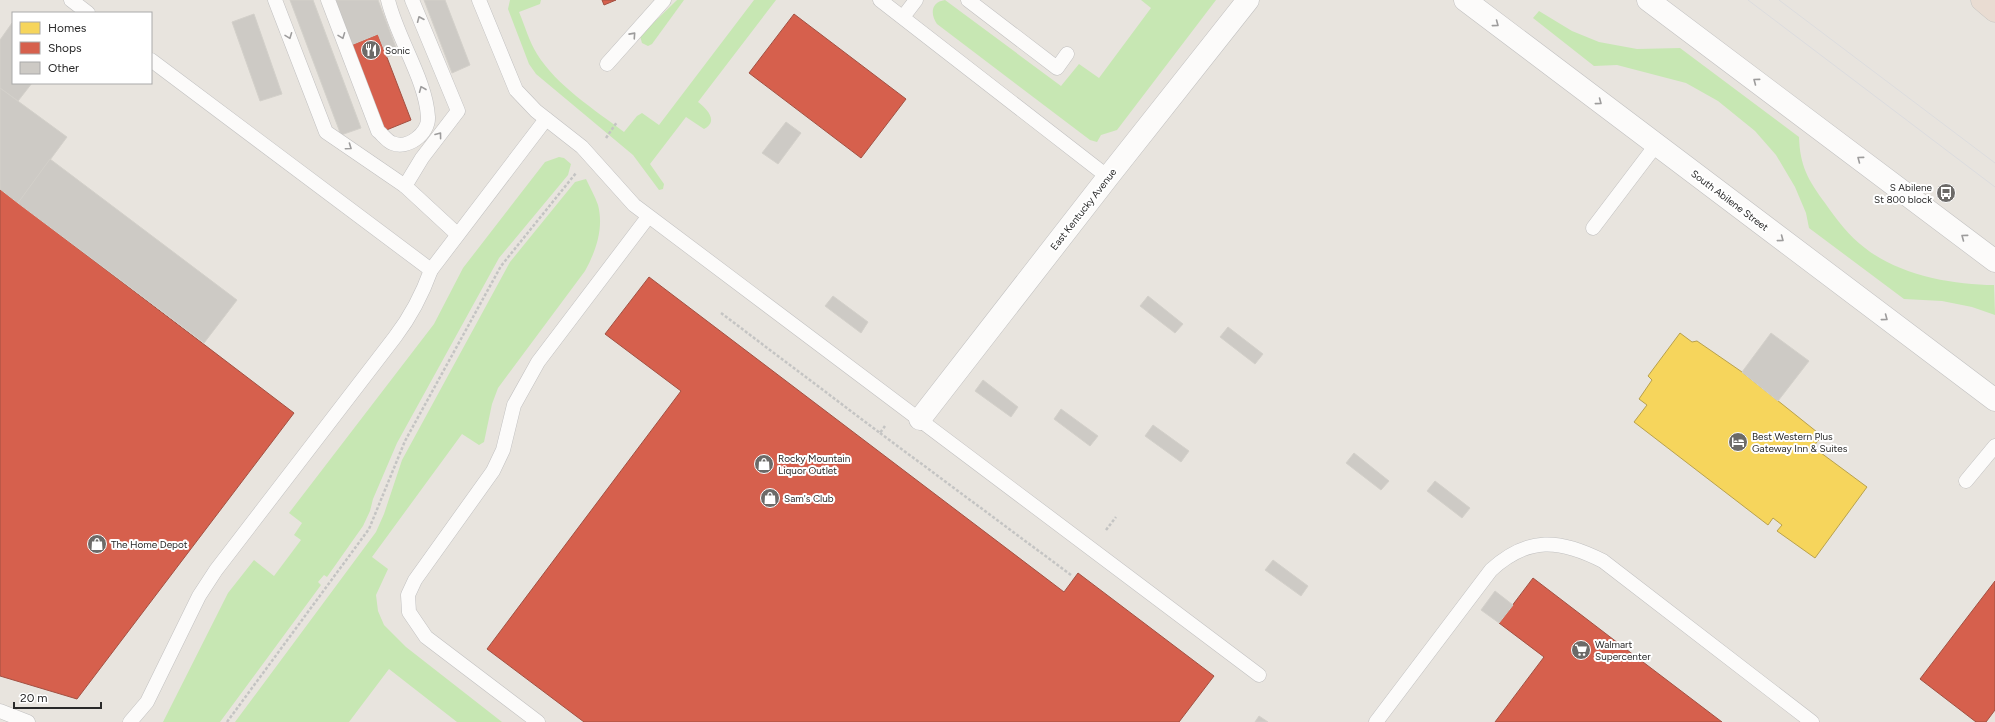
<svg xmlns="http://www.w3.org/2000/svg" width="1995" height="722" font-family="Figtree,sans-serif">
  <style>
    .green { fill: #c7e7b3 }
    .homes { fill: #f6d55c; stroke: #b8a14d }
    .shops { fill: #d6604d; stroke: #a25042 }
    .building { fill: #cdcac5; stroke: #d3d0ca }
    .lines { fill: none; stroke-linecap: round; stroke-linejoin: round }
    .lane-casing { stroke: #c1c0c0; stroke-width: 15 }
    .street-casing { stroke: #c1c0c0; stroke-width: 23 }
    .secondary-casing { stroke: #c1c0c0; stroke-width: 23 }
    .highway-casing { stroke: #c4c3c0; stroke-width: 23 }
    .path { stroke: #c4c4c3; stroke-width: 2.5; stroke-dasharray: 3 2; stroke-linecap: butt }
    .lane { stroke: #fcfbfa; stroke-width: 14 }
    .street { stroke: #fcfbfa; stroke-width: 22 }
    .secondary { stroke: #fcfbfa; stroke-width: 22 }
    .highway { stroke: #e9dcd2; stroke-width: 22 }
    .tram { stroke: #dcdcde; stroke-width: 1 }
    .oneway { stroke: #9d9c9c }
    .labels { text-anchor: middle; stroke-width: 4; stroke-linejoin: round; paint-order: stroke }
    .poi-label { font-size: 10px; fill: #292929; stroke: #fff; text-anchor: start }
    .street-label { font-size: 10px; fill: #292929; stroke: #fff }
  </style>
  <rect width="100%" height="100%" fill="#e8e4de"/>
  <g class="green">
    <path d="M510 0H541L540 4 519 12C525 26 529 41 537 54 556 85 595 110 624 132L637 116 642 113 659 125 754 0H776L698 102C707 109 719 121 704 129L686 117 650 164 664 184 663 189 659 190 633 155 536 74 529 64 508 9Z"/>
    <path d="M677 0H684L652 44 648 46 642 43 640 36Z"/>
    <path d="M945 0 1061 86 1079 64 1099 78 1151 8 1141 0H1216L1117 130 1101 135 1097 142 1090 140 937 24C930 14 931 2 945 0Z"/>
    <path d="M1539 11 1572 31 1599 42 1637 49 1680 48 1799 137C1800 166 1808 180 1825 203 1836 219 1849 236 1865 248 1899 275 1953 285 1994 285L1995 315 1972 307 1942 301 1904 299 1809 228 1806 213 1795 187 1776 155 1755 131 1718 101 1686 83 1617 65 1594 66 1533 18Z"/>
    <path d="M559 157 564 158 571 164 568 175 499 258 397 443 373 499 370 511 363 526 327 577 324 575 318 582 321 585 220 722H163L228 593 254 560 274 576 301 540 294 535 302 523 289 513 434 324 463 268 545 162Z"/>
    <path d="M586 179C590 188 595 196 598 205 604 228 596 251 585 271L498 388 492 404 484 442 479 445 462 434 372 557 388 569 376 595 378 611 384 625 406 647 502 722H457L389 669 349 722H235L376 532 384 514 402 460 510 262 575 182Z"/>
  </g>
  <path class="homes" d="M1680 333 1692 342 1697 341 1742 372 1822 436 1813 447 1867 487 1815 558 1777 531 1782 525 1773 518 1768 525 1634 422 1647 405 1639 399 1652 380 1648 376Z"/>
  <g class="shops">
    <path d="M602 0H616L604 5Z"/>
    <path d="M794 14 906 99 861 158 749 73Z"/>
    <path d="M378 34 411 120 384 131 351 45Z"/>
    <path d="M0 189 294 413 77 699 0 676Z"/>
    <path d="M649 277 1064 592 1078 573 1214 676 1179 722H584L487 649 681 391 605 334Z"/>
    <path d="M1533 578 1618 643 1722 722H1495L1544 657 1499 623Z"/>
    <path d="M1995 581V710L1986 722H1976L1920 679Z"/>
  </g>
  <g class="building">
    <path d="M290 0H313L361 128 341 135Z"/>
    <path d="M323 0H378L398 53 387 57 378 34 351 45Z"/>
    <path d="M424 0H445L470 65 452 73Z"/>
    <path d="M254 14 282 94 260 101 232 22Z"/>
    <path d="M12 23 13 83H32L18 101 0 88V40Z"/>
    <path d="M0 88 67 137 18 203 0 189Z"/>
    <path d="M786 122 801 133 778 164 762 153Z"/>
    <path d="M50 159 237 300 204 343 18 203Z"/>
    <path d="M833 296 868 322 861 333 825 306Z"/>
    <path d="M1148 296 1183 324 1175 333 1140 306Z"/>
    <path d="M1228 327 1263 354 1255 364 1220 337Z"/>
    <path d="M1771 333 1809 361 1778 401 1742 372Z"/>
    <path d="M983 380 1018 407 1011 417 975 391Z"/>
    <path d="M1061 409 1098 436 1090 446 1054 419Z"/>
    <path d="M1153 425 1189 451 1181 462 1145 436Z"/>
    <path d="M1354 453 1389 481 1381 490 1346 463Z"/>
    <path d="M1435 481 1470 508 1462 518 1427 491Z"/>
    <path d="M1273 560 1308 586 1301 596 1265 570Z"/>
    <path d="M1495 591 1513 605 1499 623 1481 610Z"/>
    <path d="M1259 716 1268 722H1255Z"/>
  </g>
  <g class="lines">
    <defs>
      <g id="lane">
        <path d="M71 0 88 13"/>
        <path d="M275 0 326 132 405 186 422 158 458 111 412 0"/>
        <path d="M328 0 378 131C382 134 387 141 392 143 408 150 429 133 428 117 426 80 397 38 388 0"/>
        <path d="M479 0 516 90 536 111 582 147 634 205 1259 675"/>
        <path d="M880 0 1108 177"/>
        <path d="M968 0 1057 68 1067 54"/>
        <path d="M903 17 916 0"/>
        <path d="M151 60 431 270"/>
        <path d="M607 64 664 0"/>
        <path d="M405 186 457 234"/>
        <path d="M1593 228 1656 145"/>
        <path d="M1966 481 1995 446"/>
        <path d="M0 711 28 722"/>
        <path d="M130 722 147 702 199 596 216 570 395 337C411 316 422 295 431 270L546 119"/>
        <path d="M538 722 426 637 409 612 408 595 415 580 493 471 503 450 514 405 538 362 648 217"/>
        <path d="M1376 722 1491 570C1528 536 1560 539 1603 561L1812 722"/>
      </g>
      <path id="street" d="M920 419 1108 177 1248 0"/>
      <g id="secondary">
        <path d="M1465 0 1995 400"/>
        <path d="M1648 0 1995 261"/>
      </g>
      <path id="highway" d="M1982 0 1995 11"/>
    </defs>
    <use href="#lane" class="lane-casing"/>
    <use href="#street" class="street-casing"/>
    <use href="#secondary" class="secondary-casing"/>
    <use href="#highway" class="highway-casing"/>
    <g class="path">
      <path d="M606 138 617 122"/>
      <path d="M721 313 880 433 885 426"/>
      <path d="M880 433 1071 575"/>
      <path d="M1106 530 1116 517"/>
      <path d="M227 722 369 529 405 441 501 266 576 173"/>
    </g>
    <use href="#lane" class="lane"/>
    <use href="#street" class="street"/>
    <use href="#secondary" class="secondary"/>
    <use href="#highway" class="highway"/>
    <g class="tram">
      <path d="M1748 0 1995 187"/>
      <path d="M1779 0 1995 163"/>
    </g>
  </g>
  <defs><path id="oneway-chevron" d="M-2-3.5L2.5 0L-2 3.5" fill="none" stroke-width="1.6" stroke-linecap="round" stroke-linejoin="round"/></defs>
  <g class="oneway">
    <use href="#oneway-chevron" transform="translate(420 19) rotate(-113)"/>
    <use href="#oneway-chevron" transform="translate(1496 24) rotate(37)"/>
    <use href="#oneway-chevron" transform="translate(633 35) rotate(-48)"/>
    <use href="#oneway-chevron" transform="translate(289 36) rotate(69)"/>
    <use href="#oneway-chevron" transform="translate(342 36) rotate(69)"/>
    <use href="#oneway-chevron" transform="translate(1756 81) rotate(-143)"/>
    <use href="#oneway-chevron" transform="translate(422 89) rotate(-112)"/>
    <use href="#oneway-chevron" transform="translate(1599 102) rotate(37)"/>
    <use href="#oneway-chevron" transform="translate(439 135) rotate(-53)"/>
    <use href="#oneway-chevron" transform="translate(349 147) rotate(35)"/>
    <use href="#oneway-chevron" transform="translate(1860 159) rotate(-143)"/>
    <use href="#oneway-chevron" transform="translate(1964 237) rotate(-143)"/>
    <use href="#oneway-chevron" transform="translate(1781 239) rotate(37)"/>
    <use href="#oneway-chevron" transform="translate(1885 318) rotate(37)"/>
  </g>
  <defs>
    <symbol id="restaurant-disc" viewBox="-11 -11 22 22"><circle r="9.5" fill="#6c6a68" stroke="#fff"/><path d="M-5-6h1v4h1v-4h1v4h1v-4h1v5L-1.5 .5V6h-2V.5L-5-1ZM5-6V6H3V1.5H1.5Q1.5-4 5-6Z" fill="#fff"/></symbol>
    <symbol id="bus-disc" viewBox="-11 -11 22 22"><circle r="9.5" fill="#6c6a68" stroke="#fff"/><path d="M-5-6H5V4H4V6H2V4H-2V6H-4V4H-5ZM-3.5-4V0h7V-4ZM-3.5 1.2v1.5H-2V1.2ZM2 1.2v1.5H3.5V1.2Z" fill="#fff"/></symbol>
    <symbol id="hotel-disc" viewBox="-11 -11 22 22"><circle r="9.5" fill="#6c6a68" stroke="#fff"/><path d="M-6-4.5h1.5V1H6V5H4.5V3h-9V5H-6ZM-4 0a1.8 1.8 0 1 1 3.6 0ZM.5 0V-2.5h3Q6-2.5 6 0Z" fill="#fff"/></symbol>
    <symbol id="shop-disc" viewBox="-11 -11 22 22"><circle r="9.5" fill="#6c6a68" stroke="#fff"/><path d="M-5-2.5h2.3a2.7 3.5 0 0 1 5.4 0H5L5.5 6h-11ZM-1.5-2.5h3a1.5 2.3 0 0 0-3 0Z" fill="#fff"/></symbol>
    <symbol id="supermarket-disc" viewBox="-11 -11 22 22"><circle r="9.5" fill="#6c6a68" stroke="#fff"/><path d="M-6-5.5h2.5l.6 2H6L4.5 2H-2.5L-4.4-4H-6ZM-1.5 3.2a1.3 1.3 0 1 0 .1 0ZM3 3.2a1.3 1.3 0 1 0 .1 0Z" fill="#fff"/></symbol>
  </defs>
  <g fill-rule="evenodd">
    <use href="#restaurant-disc" x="360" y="39" width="22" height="22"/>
    <use href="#bus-disc" x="1935" y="182" width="22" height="22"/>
    <use href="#hotel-disc" x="1727" y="431" width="22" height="22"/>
    <use href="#shop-disc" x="753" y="453" width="22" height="22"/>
    <use href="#shop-disc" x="759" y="487" width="22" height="22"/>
    <use href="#shop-disc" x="86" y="533" width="22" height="22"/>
    <use href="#supermarket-disc" x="1570" y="639" width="22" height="22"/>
  </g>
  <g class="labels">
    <g class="poi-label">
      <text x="385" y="54">Sonic</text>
      <text x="1932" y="191" text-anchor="end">S Abilene<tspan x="1932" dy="12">St 800 block</tspan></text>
      <text x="1752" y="440">Best Western Plus<tspan x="1752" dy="12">Gateway Inn &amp; Suites</tspan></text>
      <text x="778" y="462">Rocky Mountain<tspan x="778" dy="12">Liquor Outlet</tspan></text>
      <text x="784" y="502">Sam's Club</text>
      <text x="111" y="548">The Home Depot</text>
      <text x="1595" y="648">Walmart<tspan x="1595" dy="12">Supercenter</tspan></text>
    </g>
    <g class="street-label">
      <text transform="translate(1730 200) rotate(37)" y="4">South Abilene Street</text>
      <text transform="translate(1083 209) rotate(-52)" y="4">East Kentucky Avenue</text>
    </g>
  </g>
  <rect x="12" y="12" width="140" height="72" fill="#ffffff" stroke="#a9a9a9"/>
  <rect x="20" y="22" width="20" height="12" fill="#f6d55c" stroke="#a9a9a9"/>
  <text x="48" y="32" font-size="12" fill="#292929">Homes</text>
  <rect x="20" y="42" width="20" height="12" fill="#d6604d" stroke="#a9a9a9"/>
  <text x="48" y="52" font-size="12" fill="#292929">Shops</text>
  <rect x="20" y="62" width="20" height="12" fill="#cdcac5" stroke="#a9a9a9"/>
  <text x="48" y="72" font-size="12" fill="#292929">Other</text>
  <path d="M14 702v6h87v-6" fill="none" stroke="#292929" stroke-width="2"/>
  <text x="20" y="702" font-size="12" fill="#292929" stroke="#ffffff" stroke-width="3" paint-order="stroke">20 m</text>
</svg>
